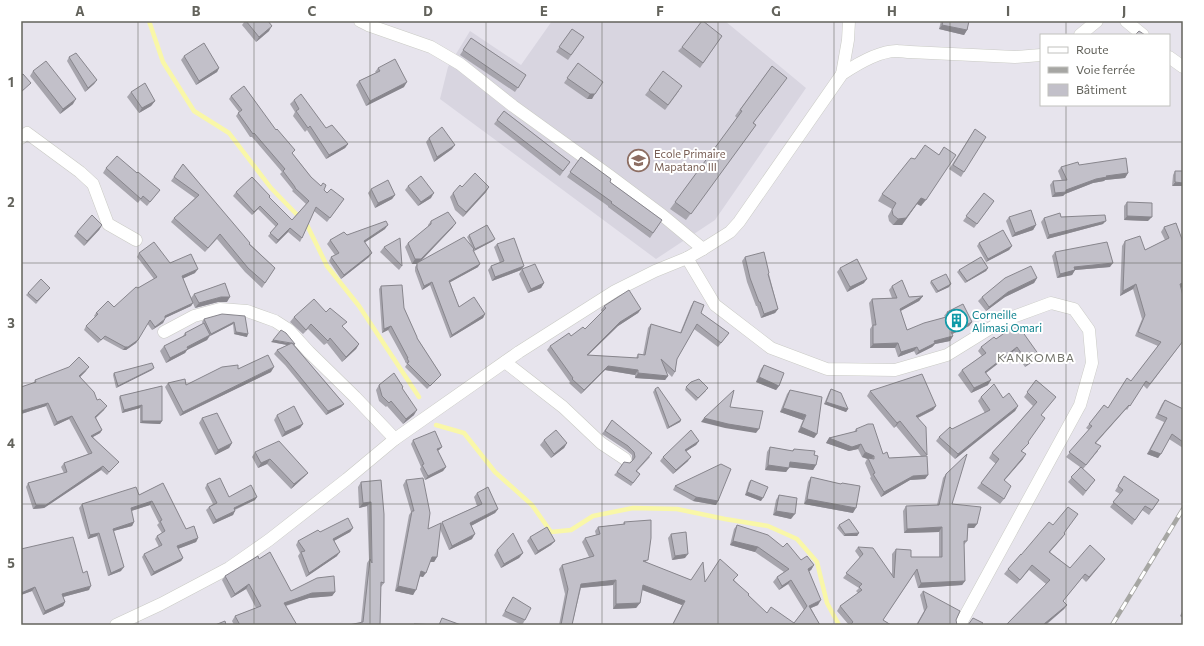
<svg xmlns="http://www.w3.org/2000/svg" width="1204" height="646" font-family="Commissioner,sans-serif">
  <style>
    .education { fill: #d8d5e0 }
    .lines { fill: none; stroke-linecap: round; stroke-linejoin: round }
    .stream { stroke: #f9f7a8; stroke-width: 4.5 }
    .street-casing { stroke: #cacbc5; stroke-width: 13 }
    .street { stroke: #fff; stroke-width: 12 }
    .rail-casing { stroke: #a6a6a3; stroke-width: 4.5 }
    .rail { stroke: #fff; stroke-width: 3; stroke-dasharray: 9; stroke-linecap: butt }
    .wall { fill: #a7a5ad }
    .shaded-wall { fill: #88868d }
    .building { fill: #c2c0c9; stroke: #88868d }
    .grid { fill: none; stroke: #63635c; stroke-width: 1; stroke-opacity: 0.55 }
    .labels { text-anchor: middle; stroke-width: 4; stroke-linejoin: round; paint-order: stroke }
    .education-label { font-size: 11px; fill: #785e54; stroke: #fff; text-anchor: start }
    .culture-label { font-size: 11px; fill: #0d838f; stroke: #fff; text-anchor: start }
    .neighbourhood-label { font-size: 12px; letter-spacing: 1px; fill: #75756d; stroke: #fff }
    .neatline { fill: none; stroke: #63635c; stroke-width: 1.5 }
    .grid-label { font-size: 13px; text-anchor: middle; font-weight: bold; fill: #63635c }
  </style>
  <rect width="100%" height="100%" fill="#e7e4ed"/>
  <path class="education" d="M552 21H725L806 88 715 220 656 259 440 99 448 67 470 31 521 65Z"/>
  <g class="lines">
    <g class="stream">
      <path d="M149 21 163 62 194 111 229 133 271 188 307 225 327 266 359 306 419 397"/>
      <path d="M436 425 464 433 495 472 532 505 551 532 571 530 593 516 633 508 677 509 725 519 768 526 797 539 817 562 827 603 839 625"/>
    </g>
    <defs>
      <g id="street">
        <path d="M360 21 368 25 431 47 460 64 513 106 610 176 662 215 703 249"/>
        <path d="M1126 21 1143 35"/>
        <path d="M1080 35 1097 21"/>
        <path d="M1169 57 1183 67"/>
        <path d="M842 74 848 40 849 21"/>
        <path d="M21 138 27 133 80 172 93 184 108 224 136 240"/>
        <path d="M687 258 715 305 771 348 827 369 895 370 947 355 1002 321 1051 303 1074 309 1089 330 1092 363 1080 405 960 625"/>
        <path d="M164 332 194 316 220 309 247 311 275 321 289 330 309 352 355 397 395 439"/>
        <path d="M505 362 563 407 601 443 625 459"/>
        <path d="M116 625 161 604 229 568 269 540 347 479 395 439 519 352 615 291 655 271 687 258 703 249 730 232 739 222 842 74C857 64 880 50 898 51 902 51 906 52 910 52L1015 57 1041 55"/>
      </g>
    </defs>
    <use href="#street" class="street-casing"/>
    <use href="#street" class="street"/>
    <defs>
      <path id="rail" d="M1112 625 1183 509"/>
    </defs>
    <use href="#rail" class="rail-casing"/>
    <use href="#rail" class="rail"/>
  </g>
  <g class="wall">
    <path d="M245 21H268L269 31 256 42 242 25Z"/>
    <path d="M941 21H969L967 30 964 35 939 29Z"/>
    <path d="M572 29 584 37 568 60 556 52Z"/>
    <path d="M722 36 700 68 678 51 682 47Z"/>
    <path d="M471 38 526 75 515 92 460 55Z"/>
    <path d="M184 56 219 68 217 72 196 85 181 60Z"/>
    <path d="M69 57 97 80 94 84 85 92 67 61Z"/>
    <path d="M578 63 592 99H587L564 83Z"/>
    <path d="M772 66 754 123 756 125 686 220 670 209 737 118 735 116Z"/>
    <path d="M378 68 404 87 366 106 356 85 359 81 376 73 375 72Z"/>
    <path d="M33 71 73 104 60 114 30 76Z"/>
    <path d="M649 90 679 91 665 110 645 95Z"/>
    <path d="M131 92 155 101 151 106 139 113 127 97Z"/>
    <path d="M231 96 293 154 311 177 327 193 344 199 327 222 314 211 302 238 300 242 288 232 276 244 268 236 276 227 258 209 252 215 233 196 236 192 269 198 292 220 306 204 292 191 293 190 280 174 282 172 252 137H250L236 116 239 112 229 99Z"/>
    <path d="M294 100 326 128 348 144 345 148 326 159 307 130 305 132 293 116 295 112 290 104Z"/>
    <path d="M504 111 570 162 560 176 494 124Z"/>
    <path d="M972 134 964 172 961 177 949 169Z"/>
    <path d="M429 138 452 149 434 162 426 142Z"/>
    <path d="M944 147 921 206 917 204 902 225H893L889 221 888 216 892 209 878 201 882 194 915 159 939 155Z"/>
    <path d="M581 157 610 182 662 220 650 238 608 207V206L567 177Z"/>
    <path d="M183 164 250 244 275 268 262 288 245 272 217 239 205 252 171 222 174 218 195 198 171 181Z"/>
    <path d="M1079 165 1128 173 1125 178 1105 180 1104 181 1093 183 1065 194 1063 196 1052 197 1050 185 1053 181H1062L1058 171 1061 167Z"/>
    <path d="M106 168 137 173 160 190 147 206 140 200 138 203 103 173Z"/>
    <path d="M1175 171H1183L1172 186 1173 175Z"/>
    <path d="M408 186 431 198 418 206 405 190Z"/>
    <path d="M462 187 486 192 463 217 455 210 450 197 453 193Z"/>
    <path d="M371 189 395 195 392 199 375 208 368 193Z"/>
    <path d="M984 193 994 201 974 228 963 221Z"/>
    <path d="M1127 202 1148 221 1124 220V206Z"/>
    <path d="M1009 217 1036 225 1033 230 1012 237 1006 221Z"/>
    <path d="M1061 217 1103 224 1047 239 1041 222 1044 218Z"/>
    <path d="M431 221 453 227 421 261 471 245 467 237 469 235 493 241 474 251 478 267 450 282 459 307 485 314 483 318 450 338 430 285 422 290 415 271V267L417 264H412L405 247 408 243 428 227V225Z"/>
    <path d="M1176 223 1183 287 1181 288 1183 341 1147 389 1143 385 1127 410 1126 409 1096 443 1098 451 1083 469 1095 480 1083 496 1068 482 1080 467 1066 457 1089 430 1086 428 1104 405 1108 408 1131 381 1158 346 1135 336 1142 319 1133 289 1120 296 1122 246 1125 241 1145 250 1165 240 1161 232 1164 227Z"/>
    <path d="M102 225 99 230 84 246 74 236 77 232Z"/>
    <path d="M385 229 365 242 369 257 341 279 329 261 331 257 335 255 327 244 330 240 347 235Z"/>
    <path d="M979 243 1012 246 1009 250 986 262 977 246Z"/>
    <path d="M497 244 521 270 492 281 488 270 491 266 500 263 494 247Z"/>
    <path d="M384 247 402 266 399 270 380 252Z"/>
    <path d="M1055 252 1110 267 1075 270 1072 275 1057 278 1052 256Z"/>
    <path d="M139 253 170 263 195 273 183 278 191 298 194 294 227 302H218L195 308 193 303 191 306 165 318V319L163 323 152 330 147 323 136 343 126 350H123L103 339 98 343 84 330 86 326 95 317 94 316 96 313 114 307 138 288 154 279 137 257Z"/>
    <path d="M745 257 769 273V274L778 309 775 313 761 318 757 306H756L747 282 742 261Z"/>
    <path d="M840 268 864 283 847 292 837 272Z"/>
    <path d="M988 268 986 271 965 283 957 272 959 270Z"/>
    <path d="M522 269 544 283 541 288 528 293 519 274Z"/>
    <path d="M1037 278 1034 283 1005 297 986 311 978 301 982 297Z"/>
    <path d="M931 281 949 287 936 293 930 283Z"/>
    <path d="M381 286 404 308 417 338 441 375 427 389 405 367 407 364 405 362V361L388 330 382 333 379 289Z"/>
    <path d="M892 286 909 297 923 296 919 301 900 311 907 330 945 317 944 316 947 312 972 322 969 326 952 334 953 336 950 341 935 344 932 347 916 355 914 351 898 357 895 348H870V329L872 326 869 303 872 299 892 298 889 290Z"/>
    <path d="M50 288 36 304 26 295 28 293Z"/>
    <path d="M694 301 701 313 729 333 718 347 694 329 677 359 675 372 672 377 666 371 668 376 665 380 635 378V375L605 370 581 394 569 383 570 382 547 350 550 346 571 336 585 329 602 312 601 310 604 306 641 309 638 313 618 326 588 355 636 358 638 354 643 355 648 328 651 324 680 333 691 306Z"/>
    <path d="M326 312 343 327 359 344 356 349 342 362 327 343 324 345 308 329 303 334 290 322 294 317Z"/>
    <path d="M245 316 247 337 234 334 233 324 210 336 207 340 187 350 185 353 166 363 160 351 164 346 183 336 185 333 203 324 202 322 204 319Z"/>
    <path d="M1017 324 1035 360 1025 367 1014 351 986 373 988 385 971 393 958 375 962 370 982 356 978 351 981 347 996 339Z"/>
    <path d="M271 342 295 344 294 345 344 404 341 407 326 415 285 365 274 354 277 350 287 345Z"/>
    <path d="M764 365 779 386 776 390 756 382 761 369Z"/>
    <path d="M238 369 271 372 180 416 165 387 168 383 186 385Z"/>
    <path d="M152 370 116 388 113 375 114 373Z"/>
    <path d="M86 371 80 377 104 410 96 418 102 430 100 433 93 437 116 465 107 475 101 470 44 508 33 509 26 487 28 483 64 473 61 467 64 463 88 454 69 419 54 426 46 406 21 414V387L33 384 35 380Z"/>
    <path d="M1036 380 1056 397 1041 415 1028 442 1029 443 1022 451 1023 459 1004 481V499L1000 504 977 488 996 464 989 458 992 453 1033 406 1024 397Z"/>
    <path d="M379 385 402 388 414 415 403 424 387 406 386 407 379 401 376 390Z"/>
    <path d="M162 386V421L160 424 140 423V408L122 413 119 398 120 396Z"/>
    <path d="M686 387 706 391 696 401 685 390Z"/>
    <path d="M655 389 681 420 680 422 667 429 653 392Z"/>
    <path d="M831 389 848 409 846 412 824 404 829 392Z"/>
    <path d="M790 390 817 434 814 438 798 432 803 420 780 412 787 394Z"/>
    <path d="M870 391 936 406 933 410 918 418 927 455 926 456 928 475 925 479 910 480 881 497 870 478 871 477 865 463 867 459 862 457 858 449 849 451 826 443 829 438 854 432 856 429 883 454 889 458 921 456 896 426 894 428 867 396Z"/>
    <path d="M981 397 1003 398 1018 406 1015 411 955 459 936 441 939 437 952 429 985 413 978 401Z"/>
    <path d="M1165 400 1183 409V448L1169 439 1158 458 1147 454 1164 422 1155 418 1162 404Z"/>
    <path d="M277 415 303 424 300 428 282 437 274 420Z"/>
    <path d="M202 418 232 443 229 448 215 455 199 423Z"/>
    <path d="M612 420 650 457 637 471 640 474 631 486 614 475 617 472 632 461V455L626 450 602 434Z"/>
    <path d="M413 440 442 447 438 451 446 467 443 471 425 480 420 469 421 467 411 444Z"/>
    <path d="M544 440 567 443 564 448 551 458 540 445Z"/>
    <path d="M699 441 696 445 686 451 688 461 673 474 660 461 663 457Z"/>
    <path d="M770 447 792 451 794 449 814 455 816 465 813 470 789 467 786 472 765 470 767 452Z"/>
    <path d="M255 452 308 473 304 477 291 489 267 464 258 468 252 457Z"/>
    <path d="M946 474 952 504 977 524 974 528H968L967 541 964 545 965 581 962 585 918 588 914 574 883 620 891 625H849L837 611 840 606 858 593 856 591 859 588 843 578 860 558 855 551 858 547 892 574V554L896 549 911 557H939V532L904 533 903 511 906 506 937 505 943 478Z"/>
    <path d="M1124 476 1159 500 1149 515 1142 510 1132 525 1110 507 1120 494 1115 491Z"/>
    <path d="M811 477 840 484 842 483 853 513 804 504 808 482Z"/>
    <path d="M381 480 384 583 381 587 380 625 361 622 367 563 369 560 367 506 359 508 358 487 361 482Z"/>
    <path d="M406 480 428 529 441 524 442 522 477 506 474 497 477 493 498 509 495 513 471 526 472 539 449 550 440 529 437 557 434 562H430L423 577 420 576 413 595 395 591 409 515 411 512 403 485Z"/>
    <path d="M751 480 761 501 745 495 749 482Z"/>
    <path d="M163 483 186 529 198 538 196 542 178 549 183 558 181 561 151 576 142 557 144 554 159 547 155 539 157 536 162 533 157 525 159 523 150 505 131 511 134 522 132 526 113 531 121 571 108 576 97 536 88 539 79 508 82 504 139 495Z"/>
    <path d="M207 484 229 497 255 500 235 510 233 515 213 524 206 510 209 507 213 504 205 488Z"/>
    <path d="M675 486 718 501 716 505 693 501 673 490Z"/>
    <path d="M779 495 791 519 773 515 776 500Z"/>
    <path d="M624 522 647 563 691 580 705 582 735 579 734 580 766 613 794 623 804 610 788 584 779 590 773 582 777 577 784 572 755 552 730 545 734 529 737 525 801 560 814 565 811 570 809 571 818 605 811 608 820 625H672L682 605 642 590 640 603 636 608 613 609V585L581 588 572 625H559L565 594 559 569 562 565 589 557 582 542 585 538 596 535 595 531 598 527 623 524Z"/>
    <path d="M839 525 859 533 857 536H844L837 528Z"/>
    <path d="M353 528 350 532 334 541 337 556 306 577 298 556 300 553 296 545 298 541 320 532Z"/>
    <path d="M1064 533 1062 538 1050 552 1070 568 1105 559 1086 582 1082 578 1063 601 1067 605 1064 609 1046 625H1006L1046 584 1029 570 1017 584 1004 574 1008 569 1021 555Z"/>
    <path d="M671 534 685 558 672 560 668 538Z"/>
    <path d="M530 537 555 541 551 545 535 555 527 541Z"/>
    <path d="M21 549 89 590 63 597 65 602 63 606 43 615 32 591 21 595Z"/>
    <path d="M497 550 523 553 519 558 501 568 494 555Z"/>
    <path d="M259 559 291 591 335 592 332 596 309 598 286 606 297 625H234L232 621 235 616 256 608 246 589 231 598 222 580 225 576Z"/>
    <path d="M923 591 956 620 957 625H916L924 611 920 595Z"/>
    <path d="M513 597 525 620 522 625 502 616Z"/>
    <path d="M1183 610V618L1180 616Z"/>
  </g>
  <g class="shaded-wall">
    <path d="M942 25 967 30 964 35 939 29Z"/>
    <path d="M272 26 269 31 256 42 259 37Z"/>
    <path d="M219 68 217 72 196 85 199 81Z"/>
    <path d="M97 80 94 84 85 92 88 88Z"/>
    <path d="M407 82 404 87 366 106 370 101Z"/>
    <path d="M590 94H595L592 99H587Z"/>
    <path d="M76 99 73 104 60 114 63 109Z"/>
    <path d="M155 101 151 106 139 113 142 108Z"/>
    <path d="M348 144 345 148 326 159 329 155Z"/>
    <path d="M455 145 452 149 434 162 437 157Z"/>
    <path d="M1128 173 1125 178 1105 180 1104 181 1093 183 1065 194 1063 196 1052 197 1055 193 1066 190 1096 179 1106 176Z"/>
    <path d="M1175 182 1183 183V186H1172Z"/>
    <path d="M489 187 486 192 463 217 466 212Z"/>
    <path d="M434 193 431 198 418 206 421 202Z"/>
    <path d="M395 195 392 199 375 208 378 203Z"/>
    <path d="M921 198 926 200 921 206 917 204 902 225H893L898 219Z"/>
    <path d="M260 206 258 209 252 215 254 212Z"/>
    <path d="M1127 216 1152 217 1148 221 1124 220Z"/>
    <path d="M1106 221 1103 224 1047 239 1049 235Z"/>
    <path d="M456 223 453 227 418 264H412L415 259Z"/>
    <path d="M102 225 99 230 84 246 87 241Z"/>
    <path d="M388 225 385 229 361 245 364 241Z"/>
    <path d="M1036 225 1033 230 1012 237 1015 233Z"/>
    <path d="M290 228 288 232 276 244 278 240Z"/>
    <path d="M495 239 493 241 474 251 475 249Z"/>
    <path d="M1012 246 1009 250 986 262 988 259Z"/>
    <path d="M372 253 369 257 341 279 344 275Z"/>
    <path d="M1113 263 1110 267 1075 270 1072 275 1057 278 1060 274 1074 267Z"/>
    <path d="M480 264 478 267 447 284 449 281Z"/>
    <path d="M524 266 521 270 492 281 495 277Z"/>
    <path d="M988 268 986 271 965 283 967 281Z"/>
    <path d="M198 269 195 273 180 280 182 276Z"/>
    <path d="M1037 278 1034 283 1005 297 986 311 989 307 1008 292Z"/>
    <path d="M867 279 864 283 847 292 850 287Z"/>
    <path d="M432 282 430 285 422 290 424 286Z"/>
    <path d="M544 283 541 288 528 293 531 289Z"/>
    <path d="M1183 283V287L1177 288 1180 284Z"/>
    <path d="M951 284 949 287 936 293 938 291Z"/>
    <path d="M1136 284 1133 289 1120 296 1123 291Z"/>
    <path d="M923 296 919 301 897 313 900 309Z"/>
    <path d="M221 297H230L227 302H218L195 308 199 303Z"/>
    <path d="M193 303 191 306 163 319 165 316Z"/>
    <path d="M641 309 638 313 618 326 584 359 587 355 620 322Z"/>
    <path d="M778 309 775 313 761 318 764 314Z"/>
    <path d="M485 314 483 318 450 338 452 335Z"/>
    <path d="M165 319 163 323 152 330 155 327Z"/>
    <path d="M234 322 233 324 210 336 211 334Z"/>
    <path d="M972 322 969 326 948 336 951 332Z"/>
    <path d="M391 326 388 330 382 333 384 329Z"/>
    <path d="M236 332 248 334 247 337 234 334Z"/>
    <path d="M210 335 207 340 187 350 185 353 166 363 170 358 187 347Z"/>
    <path d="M953 336 950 341 935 344 932 347 916 355 919 351 934 341Z"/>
    <path d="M138 340 136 343 126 350H123L125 347Z"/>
    <path d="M273 340 294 344 293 346 271 342Z"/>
    <path d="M898 343 895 348H870L873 344Z"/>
    <path d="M359 344 356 349 342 362 346 357Z"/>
    <path d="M917 347 914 351 898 357 901 352Z"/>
    <path d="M1017 347 1014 351 982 376 985 372Z"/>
    <path d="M1039 355 1035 360 1025 367 1028 363Z"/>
    <path d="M608 366 638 370 635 375 605 370 581 394 584 390Z"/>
    <path d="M89 367 86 371 77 380 79 376Z"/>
    <path d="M274 367 271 372 180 416 183 412Z"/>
    <path d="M154 368 152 370 116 388 118 386Z"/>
    <path d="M638 373 668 376 665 380 635 378Z"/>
    <path d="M759 377 779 386 776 390 756 382Z"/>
    <path d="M991 380 988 385 971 393 974 388Z"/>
    <path d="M826 402 848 409 846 412 824 404Z"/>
    <path d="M48 403 46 406 21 414V411Z"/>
    <path d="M344 404 341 407 326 415 328 411Z"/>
    <path d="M142 405 140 408 122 413 124 410Z"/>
    <path d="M1129 405 1126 409 1092 447 1095 443Z"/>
    <path d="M107 406 104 410 93 420 95 417Z"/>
    <path d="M936 406 933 410 913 420 916 416Z"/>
    <path d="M1018 406 1015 411 955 459 958 454Z"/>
    <path d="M783 408 806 415 803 420 780 412Z"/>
    <path d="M417 410 414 415 403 424 406 419Z"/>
    <path d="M72 416 69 419 54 426 57 422Z"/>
    <path d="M704 418 759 429 756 433 725 428 701 422Z"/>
    <path d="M681 420 680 422 667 429 669 427Z"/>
    <path d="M142 421H162L160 424 140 423Z"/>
    <path d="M900 421 896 426 894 428 897 423Z"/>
    <path d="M303 424 300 428 282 437 285 432Z"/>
    <path d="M801 427 817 434 814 438 798 432Z"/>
    <path d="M102 430 100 433 89 439 91 436Z"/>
    <path d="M829 438 861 444 858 449 849 451 826 443Z"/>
    <path d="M699 441 696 445 682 454 685 450Z"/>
    <path d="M232 443 229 448 215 455 218 450Z"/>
    <path d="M567 443 564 448 551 458 554 454Z"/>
    <path d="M442 447 439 450 434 452 437 449Z"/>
    <path d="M1150 450 1161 454 1158 458 1147 454Z"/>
    <path d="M865 452 874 456 871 460 862 457Z"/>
    <path d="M1026 454 1023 459 1000 485 1004 480Z"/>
    <path d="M691 457 688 461 673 474 676 470Z"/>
    <path d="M270 459 267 464 258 468 261 463Z"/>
    <path d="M790 462 816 465 813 470 786 467Z"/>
    <path d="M768 465 789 468 786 472 765 470Z"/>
    <path d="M103 466 101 470 44 508 33 509 36 505Z"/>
    <path d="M446 467 443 471 425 480 428 476Z"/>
    <path d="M308 473 304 477 291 489 294 484Z"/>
    <path d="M928 475 925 479 910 480 881 497 884 492 913 476Z"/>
    <path d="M747 492 763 498 761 501 745 495Z"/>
    <path d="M257 497 255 500 231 511 234 508Z"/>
    <path d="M696 497 718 501 716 505 693 501Z"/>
    <path d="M807 499 856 508 853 513 804 504Z"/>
    <path d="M152 501 150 505 128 512 131 508Z"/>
    <path d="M371 502 367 506 359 508 363 503Z"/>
    <path d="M498 509 495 513 467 528 470 523Z"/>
    <path d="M235 511 233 515 213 524 216 520Z"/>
    <path d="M776 511 795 514 791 519 773 515Z"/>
    <path d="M134 522 132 526 110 532 113 529Z"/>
    <path d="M968 524H977L974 528H965Z"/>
    <path d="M942 527 939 532 904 533 907 529Z"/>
    <path d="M353 528 350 532 330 543 333 539Z"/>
    <path d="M99 533 97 536 88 539 90 535Z"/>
    <path d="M859 533 857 536H844L845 534Z"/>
    <path d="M475 534 472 539 449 550 452 546Z"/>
    <path d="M1065 534 1062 538 1046 556 1049 552Z"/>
    <path d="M198 538 196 542 175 550 177 546Z"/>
    <path d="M555 541 551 545 535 555 538 551Z"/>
    <path d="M733 541 758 547 755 552 730 545Z"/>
    <path d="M340 552 337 556 306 577 309 573Z"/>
    <path d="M523 553 519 558 501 568 504 564Z"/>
    <path d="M688 554 685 558 672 560 675 556Z"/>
    <path d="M432 557H437L434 562H429Z"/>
    <path d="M183 558 181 561 151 576 154 572Z"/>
    <path d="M1105 559 1102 563 1086 582 1089 577Z"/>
    <path d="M814 565 811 570 805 574 808 569Z"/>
    <path d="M124 567 121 571 108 576 111 573Z"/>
    <path d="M421 571 426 573 423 577 418 576Z"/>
    <path d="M616 580 613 585 578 588 581 584Z"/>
    <path d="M791 580 788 584 779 590 782 586Z"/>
    <path d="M965 581 962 585 918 588 921 583Z"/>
    <path d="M249 584 246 589 231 598 235 594Z"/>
    <path d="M643 585 685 601 682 605 640 589Z"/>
    <path d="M91 586 89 590 59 598 62 594Z"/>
    <path d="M398 586 416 590 413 595 395 591Z"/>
    <path d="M35 587 32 591 21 595V593Z"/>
    <path d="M335 592 332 596 309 598 281 607 284 603 312 593Z"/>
    <path d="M821 600 818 605 806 610 809 606Z"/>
    <path d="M65 602 63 606 43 615 45 611Z"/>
    <path d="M640 603 636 608 613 609 616 604Z"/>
    <path d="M1067 605 1064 609 1045 625 1044 624Z"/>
  </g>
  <g class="building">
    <path d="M246 21H268L272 26 259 37Z"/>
    <path d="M702 21H703L722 36 703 63 682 47Z"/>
    <path d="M943 21H969L967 30 942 25Z"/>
    <path d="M572 29 584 37 571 55 559 47Z"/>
    <path d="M1139 31 1145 35H1135Z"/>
    <path d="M471 38 526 75 518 88 463 50Z"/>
    <path d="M204 43 219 68 199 81 184 56Z"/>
    <path d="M76 53 97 80 88 88 69 57Z"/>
    <path d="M395 59 407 82 370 101 359 81 380 71 378 68Z"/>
    <path d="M46 61 76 99 63 109 33 71Z"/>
    <path d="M578 63 603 82 595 94H590L567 78Z"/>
    <path d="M772 66 787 78 753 123 756 125 691 214 675 202 742 111 740 110Z"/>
    <path d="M663 71 682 86 668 105 649 90Z"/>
    <path d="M23 74 31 83 21 92V75Z"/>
    <path d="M145 83 155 101 142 108 131 92Z"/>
    <path d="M244 86 276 130 277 129 295 150 292 153 311 177 321 186 323 183 326 185 324 190 327 193 331 189 344 199 330 218 316 207 302 238 290 228 278 240 270 233 278 224 260 206 254 212 236 192 252 177 270 196 269 197 292 220 309 201 295 188V187L283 171 285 169 254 133 253 134 238 113 242 110 231 96Z"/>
    <path d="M301 94 326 128 332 125 348 144 329 155 310 126 308 128 296 111 299 109 294 100Z"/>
    <path d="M504 111 570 162 563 171 497 120Z"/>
    <path d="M442 127 455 145 437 157 429 138Z"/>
    <path d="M975 129 986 137 964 172 953 165Z"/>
    <path d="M925 145 939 155 944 147 956 155 926 200 921 198 906 218 898 219 893 215 892 210 896 203 882 194 911 158 915 159Z"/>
    <path d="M117 156 137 173 138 172 160 190 150 202 143 196 141 199 106 168Z"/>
    <path d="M581 157 611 179 610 182 662 220 653 233 611 203 612 202 570 172Z"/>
    <path d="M1126 158 1128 173 1106 176 1107 177 1096 179 1066 190V192L1055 193 1053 181 1067 180 1061 167 1078 162 1079 165Z"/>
    <path d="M183 164 250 243 249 244 275 268 265 283 248 268 220 234 208 248 174 218 199 195 174 177Z"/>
    <path d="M1175 171H1183V183L1175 182Z"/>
    <path d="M475 173 489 187 466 212 458 205 453 193 460 185 462 187Z"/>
    <path d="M421 176 434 193 421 202 408 186Z"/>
    <path d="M388 180 395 195 378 203 371 189Z"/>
    <path d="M984 193 994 201 977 224 966 216Z"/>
    <path d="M1127 202 1152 203V217L1127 216Z"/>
    <path d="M1031 210 1036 225 1015 233 1009 217Z"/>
    <path d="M448 212 456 223 421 259H415L408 243 431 224V221Z"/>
    <path d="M1060 213 1061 217 1105 215 1106 221 1049 235 1044 218Z"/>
    <path d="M92 215 102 225 87 241 77 232Z"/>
    <path d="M386 221 388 225 364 241 372 253 344 275 331 257 339 253 330 240 344 232 347 235Z"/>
    <path d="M1176 223 1183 242V283L1180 284 1183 296V341L1150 384 1146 381 1130 406 1129 405 1095 443 1101 446 1086 465 1069 452 1092 426 1089 424 1104 405 1108 408 1127 378 1131 381 1161 342 1138 332 1145 315 1136 284 1123 291 1125 241 1140 236 1145 250 1169 238 1164 227Z"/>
    <path d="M487 225 495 239 475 249 469 235Z"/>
    <path d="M1003 230 1012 246 988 259 979 243Z"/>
    <path d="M464 237 474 249 473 250 480 264 449 281 459 307 474 297 485 314 452 335 432 282 424 286 417 268V263Z"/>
    <path d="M400 238 402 266 384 247Z"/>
    <path d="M514 238 524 266 495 277 491 266 504 261 497 244Z"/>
    <path d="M154 242 170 263 191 254 198 269 182 276 193 303 165 316V319L155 327 150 320 138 340 128 347H125L105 336 101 340 86 326 98 314 96 313 108 301 114 307 136 287 138 288 157 277 139 253Z"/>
    <path d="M1107 242 1113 263 1074 267 1075 270 1060 274 1055 252Z"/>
    <path d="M764 252 769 273 768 274 778 309 764 314 760 302H759L750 278 745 257Z"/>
    <path d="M981 257 988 268 967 281 959 270Z"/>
    <path d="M857 259 867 279 850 287 840 268Z"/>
    <path d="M535 264 544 283 531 289 522 269Z"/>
    <path d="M1031 266 1037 278 1008 292 989 307 982 297 1005 278Z"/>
    <path d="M946 274 951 284 938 291 931 281Z"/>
    <path d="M41 279 50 288 37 301 28 293Z"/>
    <path d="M902 280 909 297 923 296 900 309 907 330 924 323 950 316 947 312 963 304 972 322 951 332 953 336 934 341 935 343 919 351 917 347 901 352 898 343 873 344V325H876L872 299 897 298 892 286Z"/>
    <path d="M225 283 230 297H221L199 303 194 294Z"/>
    <path d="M402 285 404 308 417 337V338L441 375 430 386 407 363 409 362 407 358H408L391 326 384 329 381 286Z"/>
    <path d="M629 290 641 309 620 322 587 355 638 358V354L645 355 651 324 681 333 694 301 704 305 701 313 729 333 721 343 697 324 677 359 675 372 661 359 668 376 638 373V370L608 366 584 390 572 379 573 378 550 346 569 333 571 336 583 327 585 329 606 308 604 306Z"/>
    <path d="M314 299 326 312 330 308 347 322 342 326 359 344 346 357 330 338 328 341 311 324 306 330 294 317Z"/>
    <path d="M222 314 245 316 248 334 236 332 234 322 211 334 204 319Z"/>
    <path d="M204 323 210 335 187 347 188 349 170 358 164 346 186 335 185 333Z"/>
    <path d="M1017 324 1039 355 1028 363 1017 347 985 372 991 380 974 388 962 370 986 353 981 347 994 337 996 339Z"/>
    <path d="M281 330 286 333 295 344H294L292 343H291L273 340Z"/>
    <path d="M292 343 344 404 328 411 287 361 277 350Z"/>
    <path d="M268 355 274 367 183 412 168 383 185 379 186 385 222 367 238 365V369Z"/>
    <path d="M79 357 89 367 79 376 94 392 97 400 100 399 107 406 95 417 102 430 91 436 119 462 109 472 103 466 46 505H36L28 483 67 472 64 463 92 453 72 416 57 422 48 403 21 411V387L36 382 35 380 69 367Z"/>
    <path d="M152 363 154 368 118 386 114 373Z"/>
    <path d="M764 365 784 373 779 386 759 377Z"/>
    <path d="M394 373 403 387 402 388 417 410 406 419 391 401 389 403 382 396 379 385Z"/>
    <path d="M922 374 936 406 916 416 926 427 927 455 900 421 897 423 870 391Z"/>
    <path d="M699 379 708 388 698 398 686 387 691 382Z"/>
    <path d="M1036 380 1056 397 1041 415 1045 418 1028 442 1029 443 1021 451 1026 454 1004 480 1011 486 1004 499 981 483 999 459 992 453 1037 402 1027 392Z"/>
    <path d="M994 384 1003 398 1009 393 1018 406 958 454 939 437 950 427 952 429 990 410 981 397Z"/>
    <path d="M162 386V421H142V405L124 410 120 396Z"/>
    <path d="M658 387 681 420 669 427 655 389Z"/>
    <path d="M831 389 841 393 848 409 826 402Z"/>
    <path d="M734 390 730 407 763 411 759 429 728 424 704 418Z"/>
    <path d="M790 390 822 397 817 434 801 427 806 415 783 408Z"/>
    <path d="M1165 400 1183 409V442L1172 434 1161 454 1150 450 1167 418 1158 414Z"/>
    <path d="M294 406 303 424 285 432 277 415Z"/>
    <path d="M217 413 232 443 218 450 202 418Z"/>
    <path d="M612 420 652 453 636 471 640 474 633 483 617 472 624 462 630 463 633 460 635 457 634 452 628 446 605 431Z"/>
    <path d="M868 424H873L883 454 887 452 889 458 927 456 928 475 913 476 884 492 873 474 875 473 868 458 874 459V456L865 452 861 444 852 447 829 438 857 431 856 429Z"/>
    <path d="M556 430 567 443 554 454 544 440Z"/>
    <path d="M691 430 699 441 685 450 691 457 676 470 663 457Z"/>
    <path d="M435 431 442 447 437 449 446 467 428 476 422 465 424 464 413 440Z"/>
    <path d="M279 441 308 473 294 484 270 459 261 463 255 452Z"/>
    <path d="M770 447 793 451 794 449 815 451 814 455 818 456 816 465 790 462 789 468 768 465Z"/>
    <path d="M967 454 952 504 981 507 977 524H968L967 541H964L965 581 921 583 917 569 883 620 891 625H850L853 622 840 606 862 590 859 587 862 584 846 573 863 554 858 547 873 548 894 578 896 549 911 550V557H942V527L907 529 906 506 939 505 946 474Z"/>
    <path d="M721 464 731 469 718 501 696 497 675 486Z"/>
    <path d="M1081 467 1095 480 1086 491 1071 477Z"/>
    <path d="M1124 476 1159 500 1152 510 1145 506 1135 520 1113 502 1123 490 1118 486Z"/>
    <path d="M811 477 841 484 842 483 860 486 856 508 807 499Z"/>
    <path d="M220 478 229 497 251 485 257 497 234 508 235 511 216 520 209 507 217 503 207 484Z"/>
    <path d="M423 478 430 513 428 529 441 523 437 557H432L426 573 421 571 416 590 398 586 412 511H414L406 480Z"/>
    <path d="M381 480 384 514V583L381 582 380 625H349L363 622 370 559 372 563 371 502 363 503 361 482Z"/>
    <path d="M751 480 768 487 763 498 747 492Z"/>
    <path d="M163 483 186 529 194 526 198 538 177 546 183 558 154 572 144 554 162 545 157 536 165 531 160 521 162 520 152 501 131 508 134 522 113 529 124 567 111 573 99 533 90 535 82 504 136 487 139 495Z"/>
    <path d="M488 487 498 509 470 523 475 534 452 546 442 522 482 504 477 493Z"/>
    <path d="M779 495 797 498 795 514 776 511Z"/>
    <path d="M1068 507 1078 514 1064 533 1065 534 1049 552 1070 568 1090 545 1105 559 1089 577 1085 574 1063 601 1067 605 1044 624 1046 625H1006L1050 580 1032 565 1020 580 1008 569 1021 554V555L1049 522 1053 525Z"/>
    <path d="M348 518 353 528 333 539 340 552 309 573 301 552 305 551 298 541 318 530 320 532Z"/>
    <path d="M849 519 859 533 845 534 839 525Z"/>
    <path d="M651 520V538L648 560 643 561 691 580 703 562 705 582 720 559 738 575 733 580 749 594 748 595 767 613 771 607 794 623 807 606 791 580 782 586 777 577 789 569 758 547 733 541 737 525 768 535 783 547 787 543 801 560 807 556 814 565 808 569 821 600 809 606 820 625H674L673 624 685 601 643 585 640 603 616 604V580L581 584 572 625H561L568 589 562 565 594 556 585 538 600 534 598 527 625 524 624 522Z"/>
    <path d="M547 527 555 541 538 551 530 537Z"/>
    <path d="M686 532 688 554 675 556 671 534Z"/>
    <path d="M513 533 523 553 504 564 497 550Z"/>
    <path d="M73 537 83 573 87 571 91 586 62 594 65 602 45 611 35 587 21 593V549Z"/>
    <path d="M270 552 291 591 317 578 334 576 335 592 312 593 284 603 297 625H240L235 616 261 606 249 584 235 594 225 576 258 556 259 559Z"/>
    <path d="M923 591 960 611 956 620 957 625H917L927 607Z"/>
    <path d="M513 597 531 608 525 620 505 611Z"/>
    <path d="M442 618 461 625H414V624L439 625Z"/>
    <path d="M973 618 983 623 981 625H968Z"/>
    <path d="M225 621 226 625H215Z"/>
  </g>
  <path class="grid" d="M138 21V625M254 21V625M370 21V625M486 21V625M602 21V625M718 21V625M834 21V625M950 21V625M1066 21V35M1066 105V625M21 142H1183M21 263H1183M21 383H1183M21 504H1183"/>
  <defs>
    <symbol id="school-ring" viewBox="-11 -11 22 22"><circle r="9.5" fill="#fff" stroke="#8d6e63" stroke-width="1.5"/><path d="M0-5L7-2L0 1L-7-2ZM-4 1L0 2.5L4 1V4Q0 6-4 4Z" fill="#8d6e63"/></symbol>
    <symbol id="building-ring" viewBox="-11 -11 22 22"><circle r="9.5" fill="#fff" stroke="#0f9aa8" stroke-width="1.5"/><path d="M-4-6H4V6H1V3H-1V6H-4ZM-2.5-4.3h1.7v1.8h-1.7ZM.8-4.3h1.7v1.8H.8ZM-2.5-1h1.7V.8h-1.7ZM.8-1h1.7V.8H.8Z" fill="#0f9aa8"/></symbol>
  </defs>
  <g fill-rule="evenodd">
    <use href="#school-ring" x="626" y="148" width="25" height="25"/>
    <use href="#building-ring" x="944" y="308" width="25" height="25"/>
  </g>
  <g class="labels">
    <g class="education-label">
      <text x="654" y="158">Ecole Primaire<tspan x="654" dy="13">Mapatano III</tspan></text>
    </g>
    <g class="culture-label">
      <text x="972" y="319">Corneille<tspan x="972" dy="13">Alimasi Omari</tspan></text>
    </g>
    <g class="neighbourhood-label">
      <text x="1036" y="362">KANKOMBA</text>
    </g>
  </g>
  <rect width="1204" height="646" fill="none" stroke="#ffffff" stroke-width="44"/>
  <rect x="1040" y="34" width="130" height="72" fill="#ffffff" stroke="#c1c1be"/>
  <rect x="1048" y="47" width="20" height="6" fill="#ffffff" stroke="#c1c1be"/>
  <text x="1076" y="54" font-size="12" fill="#63635c">Route</text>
  <rect x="1048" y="67" width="20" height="6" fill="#a6a6a3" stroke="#c1c1be"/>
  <text x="1076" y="74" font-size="12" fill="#63635c">Voie ferrée</text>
  <rect x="1048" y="84" width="20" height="12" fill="#c2c0c9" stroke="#c1c1be"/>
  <text x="1076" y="94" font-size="12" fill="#63635c">Bâtiment</text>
  <rect x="22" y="22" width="1160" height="602" class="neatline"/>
  <g class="grid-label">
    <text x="80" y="16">A</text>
    <text x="196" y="16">B</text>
    <text x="312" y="16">C</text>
    <text x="428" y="16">D</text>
    <text x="544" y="16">E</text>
    <text x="660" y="16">F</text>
    <text x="776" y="16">G</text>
    <text x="892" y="16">H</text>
    <text x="1008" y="16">I</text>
    <text x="1124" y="16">J</text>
    <text x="11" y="87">1</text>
    <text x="11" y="207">2</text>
    <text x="11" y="328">3</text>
    <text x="11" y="448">4</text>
    <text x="11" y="568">5</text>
  </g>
</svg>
